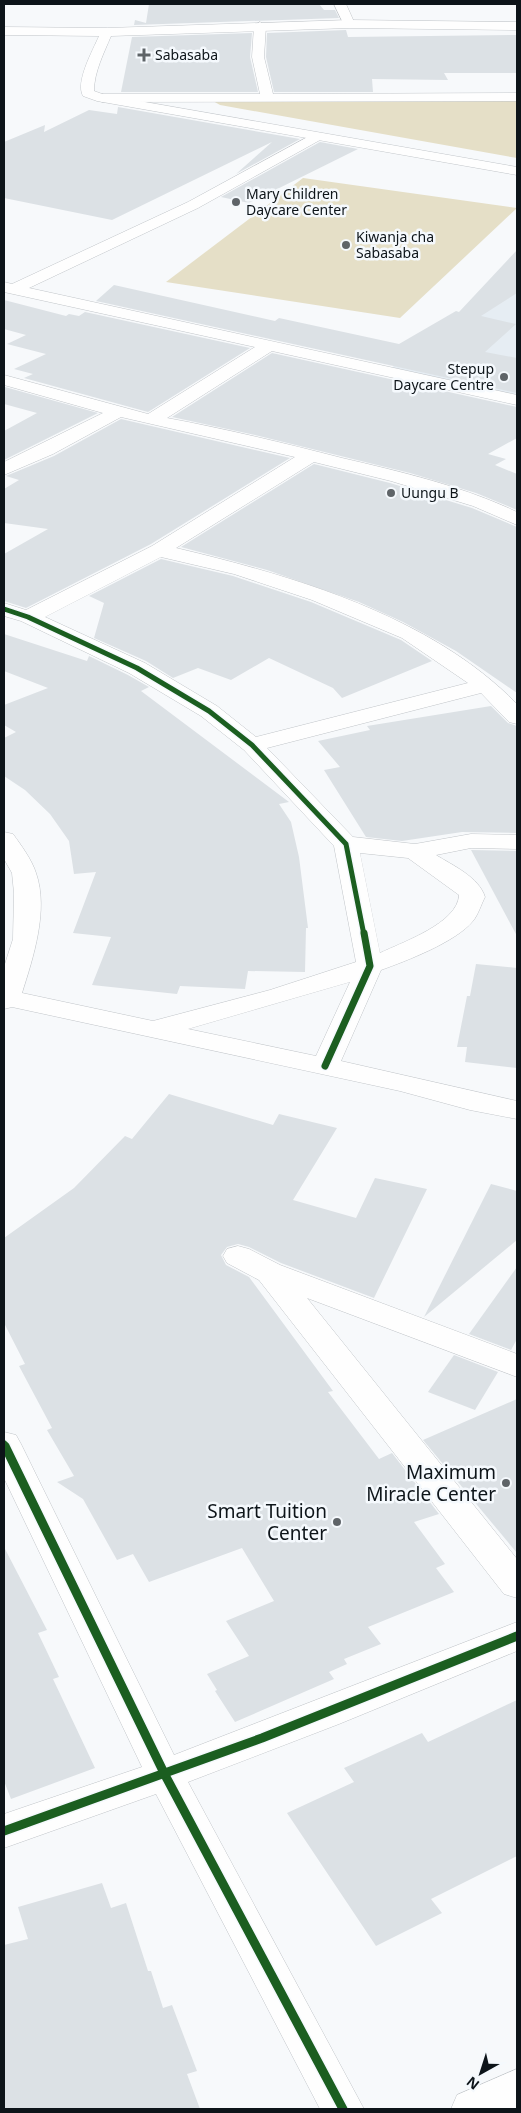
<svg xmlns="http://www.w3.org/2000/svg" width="521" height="2113" font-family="'Noto Sans',sans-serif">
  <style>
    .built { fill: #e6edf3 }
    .green { fill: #e5dfc7 }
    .building { fill: #dce1e5 }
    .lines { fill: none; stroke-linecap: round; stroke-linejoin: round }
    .minor-casing { stroke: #c1c5c9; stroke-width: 1 }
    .tertiary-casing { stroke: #c1c5c9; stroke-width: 1 }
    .minor { fill: #fefefe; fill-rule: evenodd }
    .tertiary { fill: #fefefe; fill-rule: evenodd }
    .cycleway-far2-casing { stroke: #f5f9fd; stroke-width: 8 }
    .cycleway-far1-casing { stroke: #f5f9fd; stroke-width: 10 }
    .cycleway-casing { stroke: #f5f9fd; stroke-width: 12 }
    .cycleway-far2 { stroke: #1b5e20; stroke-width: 5 }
    .cycleway-far1 { stroke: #1b5e20; stroke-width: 7 }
    .cycleway { stroke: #1b5e20; stroke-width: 9 }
    .poi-dot { fill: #5f6468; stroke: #f5f9fd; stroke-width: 2 }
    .labels { text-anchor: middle; stroke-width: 5; stroke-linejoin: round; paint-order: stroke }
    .far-poi-label { font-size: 14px; fill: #0d1419; stroke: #f5f9fd; text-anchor: start }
    .near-poi-label { font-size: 19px; fill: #0d1419; stroke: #f5f9fd; text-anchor: end }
  </style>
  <rect width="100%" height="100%" fill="#f7f9fb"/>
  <path class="built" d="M517 292V395L391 368Z"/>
  <g class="green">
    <path d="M517 100V158L220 105 213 101Z"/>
    <path d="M303 178 517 208 400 318 166 282Z"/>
  </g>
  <g class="building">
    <path d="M149 4H319L324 10H335L339 18 134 25 135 20 146 23Z"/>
    <path d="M346 30 348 37 517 35V73H444L448 80 372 79 373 92H274L266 57 267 33Z"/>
    <path d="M252 33 250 57 258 92H121L132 37Z"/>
    <path d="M118 107 300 139 236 174 272 142 112 220 4 198V142L45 125 44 132 89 110 117 114Z"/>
    <path d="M320 142 358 149 249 203 221 197Z"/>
    <path d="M517 250V293L481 316 516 324 485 352 517 358V393L96 301 114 285 275 321 279 318 399 344 456 311 459 312Z"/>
    <path d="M4 300 66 316 69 314 79 316 85 312 250 348 148 412 24 378 33 374 14 369 46 354 7 344 26 335 4 329Z"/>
    <path d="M272 353 517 407V438L488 454 506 459 495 465 517 474V510L476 493 410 473 255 435 172 417Z"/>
    <path d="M5 387 98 413 4 460V431L37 413 4 404Z"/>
    <path d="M121 419 290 458 151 544 26 608 4 601V554L48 529 4 523V489L19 480 6 476 54 456Z"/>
    <path d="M314 464 390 483 472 508 517 527V693L456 651 403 622 359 602 267 570 181 547Z"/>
    <path d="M161 559 233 576 311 602 401 640 432 661 342 698 333 688 269 658 231 680 198 668 173 678 146 661 94 638 104 603 89 596Z"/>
    <path d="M4 634 87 661 89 656 128 675 149 687 141 691 289 802 279 804 291 822 299 857 308 928H306L305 972 248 971 245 989 180 986 177 994 92 985 111 937 73 933 96 872 74 874 69 841 50 814 25 790 4 776V738L16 732 4 725V705L48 688 4 671Z"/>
    <path d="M491 706 508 723 517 726V833L462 832 402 841 366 837 324 770 340 767 318 741 370 730 367 726Z"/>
    <path d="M471 850 517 851V936Z"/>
    <path d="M476 964 517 968V1068L465 1062 467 1047H457L467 996H470Z"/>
    <path d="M169 1094 273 1125 279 1114 337 1128 293 1200 356 1218 375 1178 427 1189 374 1298 281 1263 249 1247 238 1244 227 1247 221 1255 226 1265 249 1277 333 1391 328 1392 379 1459 392 1453 439 1514 414 1522 445 1564 436 1568 454 1592 368 1627 381 1644 344 1659 347 1664 329 1672 334 1679 235 1722 215 1691 217 1690 207 1674 249 1656 226 1621 274 1601 242 1548 149 1582 133 1554 117 1560 83 1499 57 1482 74 1476 47 1430 52 1428 19 1366 25 1364 4 1323V1238L74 1188 125 1136 132 1139Z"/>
    <path d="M491 1184 517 1191V1240L424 1317Z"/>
    <path d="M517 1267V1339L511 1350 469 1334Z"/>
    <path d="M454 1355 498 1372 475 1410 428 1392Z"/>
    <path d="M517 1399V1553L423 1440Z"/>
    <path d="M4 1547 47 1630 38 1633 59 1677 53 1679 95 1768 11 1799 4 1781Z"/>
    <path d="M517 1700V1856L431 1899 442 1913 376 1946 287 1813 354 1782 344 1768 422 1733 428 1742Z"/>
    <path d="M102 1883 111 1908 126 1903 148 1971H151L163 2008 172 2005 197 2071 187 2074 200 2109H4V1945L28 1939 18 1907Z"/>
  </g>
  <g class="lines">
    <defs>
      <g id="minor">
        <path d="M334 4H346L355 24 353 27H345Z"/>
        <path d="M260 22 266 26 264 57 273 94 517 93V101L102 102 95 98 102 94H260L252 57 254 26Z"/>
        <path d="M315 133 322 137 320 140 198 208 29 288 517 395V405L272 351 167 418C226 429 284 443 342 458 402 472 462 486 517 512V525L473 506 391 481 314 462 176 548C294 576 431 616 517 704V724L509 722 481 693 267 748 353 837 415 844 471 834 517 835V849L471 848 436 855C452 865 479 877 485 897 481 905 478 915 473 921 456 942 406 961 381 970L341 1061 517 1101V1119L470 1110 400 1091 12 1007 4 1009V967L13 939 14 893 12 873 4 859V832L13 834C21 845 32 860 36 873 49 910 33 958 22 993L153 1021 270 990 356 962 334 846 244 750 201 716 129 673 21 621 4 616V603L26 610 152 546 295 457 121 417 53 454 4 475V462L103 413 4 385V375L148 414 255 347 4 292V282L12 284 188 202ZM161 557 234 574 312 600 402 638 468 683 256 737 217 706 145 663 45 617ZM360 853 408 858 459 895C458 923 403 942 380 953ZM350 982 316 1056 188 1029Z"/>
        <path d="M238 1246 249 1249 280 1265 517 1354V1377L307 1298 517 1559V1598L504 1594 259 1280 227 1263 223 1256 227 1249Z"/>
        <path d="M4 1432 16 1435 21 1444 174 1755 517 1622V1651L339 1724 188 1782 364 2109H320L156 1794 4 1848V1814L142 1767 4 1478Z"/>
        <path d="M517 2069V2109H451L457 2095Z"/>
      </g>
      <path id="tertiary" d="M349 20 517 22V30L349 28 111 36C104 53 94 72 94 91L105 95 517 167V175L97 101 83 96C75 82 93 50 99 36L4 35V27L107 28Z"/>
    </defs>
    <use href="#minor" class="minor-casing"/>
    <use href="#tertiary" class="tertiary-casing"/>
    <use href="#minor" class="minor"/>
    <use href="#tertiary" class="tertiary"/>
    <defs>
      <path id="cycleway-far2" d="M4 609 28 617 137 668 209 711 252 745 346 844 364 935"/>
      <g id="cycleway-far1">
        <path d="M325 1066 370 966 364 933"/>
        <path d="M4 1444 6 1448"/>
      </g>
      <g id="cycleway">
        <path d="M5 1446 165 1775 343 2109"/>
        <path d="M4 1831 262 1738 517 1636"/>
      </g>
    </defs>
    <use href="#cycleway-far2" class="cycleway-far2-casing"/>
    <use href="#cycleway-far1" class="cycleway-far1-casing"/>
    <use href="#cycleway" class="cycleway-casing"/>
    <use href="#cycleway-far2" class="cycleway-far2"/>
    <use href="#cycleway-far1" class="cycleway-far1"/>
    <use href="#cycleway" class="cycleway"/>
  </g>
  <g class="poi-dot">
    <path d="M141.5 47.5h5v5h5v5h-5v5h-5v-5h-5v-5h5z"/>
    <circle cx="236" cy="202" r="5"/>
    <circle cx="346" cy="245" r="5"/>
    <circle cx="504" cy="377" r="5"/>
    <circle cx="391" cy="493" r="5"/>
    <circle cx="506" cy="1483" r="5"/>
    <circle cx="337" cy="1522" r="5"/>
  </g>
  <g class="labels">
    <g class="far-poi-label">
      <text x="155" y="60">Sabasaba</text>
      <text x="246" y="199">Mary Children<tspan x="246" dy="16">Daycare Center</tspan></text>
      <text x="356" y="242">Kiwanja cha<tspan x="356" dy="16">Sabasaba</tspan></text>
      <text x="494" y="374" text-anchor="end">Stepup<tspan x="494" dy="16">Daycare Centre</tspan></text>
      <text x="401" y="498">Uungu B</text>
    </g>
    <g class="near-poi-label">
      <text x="496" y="1479">Maximum<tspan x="496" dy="22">Miracle Center</tspan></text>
      <text x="327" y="1518">Smart Tuition<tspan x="327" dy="22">Center</tspan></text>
    </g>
  </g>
  <rect width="521" height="2113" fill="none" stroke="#0d1419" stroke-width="10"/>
  <g transform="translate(481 2073) rotate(219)" stroke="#f5f9fd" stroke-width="4" paint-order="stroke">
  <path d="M0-4L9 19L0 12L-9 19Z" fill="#0d1419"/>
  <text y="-8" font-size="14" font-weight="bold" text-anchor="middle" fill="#0d1419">N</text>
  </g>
</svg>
